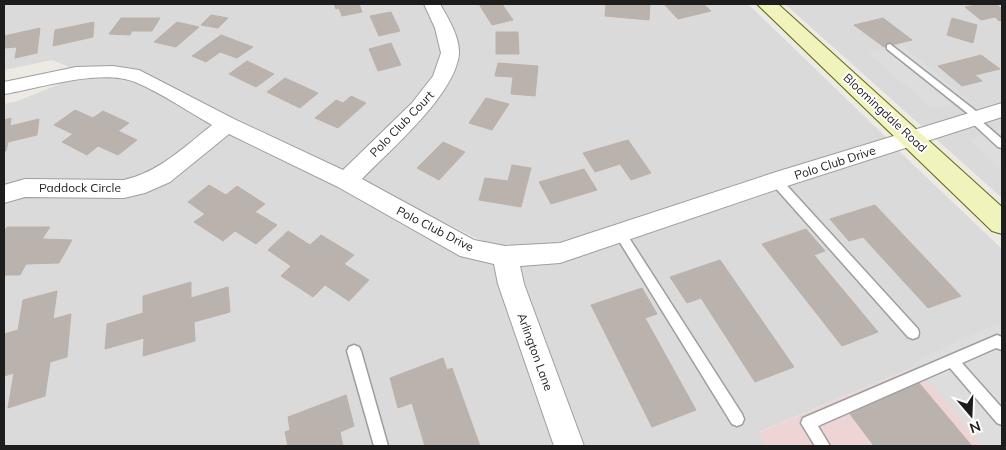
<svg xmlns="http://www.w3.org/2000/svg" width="1006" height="450" font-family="Mulish,sans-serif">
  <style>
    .residential { fill: #dbdada }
    .commercial { fill: #ecd5d4 }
    .parking { fill: #ddd }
    .building { fill: #bab3ad; stroke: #bdb1a7 }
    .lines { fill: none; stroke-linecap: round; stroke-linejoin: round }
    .lane-casing { stroke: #9e9e9e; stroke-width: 3 }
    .street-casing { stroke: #9e9e9e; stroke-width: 2 }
    .secondary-casing { stroke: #5f680f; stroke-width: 2 }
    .lane { fill: #fff; fill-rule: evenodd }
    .street { fill: #fff; fill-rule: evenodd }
    .secondary { fill: #f0f3bb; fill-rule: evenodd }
    .labels { text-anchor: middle; stroke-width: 4; stroke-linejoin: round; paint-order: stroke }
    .street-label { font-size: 12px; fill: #1d1d1d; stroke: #fff }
  </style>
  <rect width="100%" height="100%" fill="#edeae3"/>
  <g class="residential">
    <path d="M4 4H748L890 141 571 244 494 247 149 75 122 68 77 70 52 60 4 70Z"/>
    <path d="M785 4H1002V198L813 29Z"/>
    <path d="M110 77 143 85 435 237 558 262 899 151 1002 249V330L759 432 766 446H4V104L18 101 74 78Z"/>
  </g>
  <path class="commercial" d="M1002 330V446H766L758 433Z"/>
  <g class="parking">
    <path d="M902 45 970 101 932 109 868 53Z"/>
    <path d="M1000 129 1002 131V170L969 140Z"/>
    <path d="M996 324H1002V446H983L913 362Z"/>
  </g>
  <g class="building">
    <path d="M334 4H359L362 12 342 16 339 8 336 9Z"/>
    <path d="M479 4H502L513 20 492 25Z"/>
    <path d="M606 4H650L649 20 605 16Z"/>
    <path d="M664 4H703L711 11 678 19Z"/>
    <path d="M983 4H996L1002 9V20L999 21 995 17 981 20 965 7Z"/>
    <path d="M391 12 400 31 379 36 370 16Z"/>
    <path d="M211 15 228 18 218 28 201 25Z"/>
    <path d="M121 18H160L152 31H132L130 35 109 34Z"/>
    <path d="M883 18 912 40 884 47 854 25Z"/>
    <path d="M952 18 977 25 973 43 947 35Z"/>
    <path d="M94 22 93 37 53 46 55 30Z"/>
    <path d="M177 22 199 27 176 47 154 42Z"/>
    <path d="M40 28 37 53 15 58 17 47 4 48V36Z"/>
    <path d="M496 32H518L519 54H496Z"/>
    <path d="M221 35 253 47 237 58 220 52 206 62 192 56Z"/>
    <path d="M391 43 401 65 378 71 369 49Z"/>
    <path d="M981 55 1000 69 975 75 982 81 962 86 938 66Z"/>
    <path d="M247 61 274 74 256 87 229 74Z"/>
    <path d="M498 63 538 66 535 96 511 94 513 77 495 76Z"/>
    <path d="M285 78 318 93 300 108 267 92Z"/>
    <path d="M351 96 366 103 338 128 315 118 336 100 343 103Z"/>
    <path d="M486 98 509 104 492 130 469 123Z"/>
    <path d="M75 110 93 118 103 111 129 123 118 131 137 140 118 155 98 146 87 155 62 142 73 134 54 125Z"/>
    <path d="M11 118 10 126 39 119 37 135 8 142 6 151H4V120Z"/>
    <path d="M628 140 651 173 631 180 620 164 595 172 583 153Z"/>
    <path d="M443 142 465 152 439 180 417 168Z"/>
    <path d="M512 165 531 168 521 207 479 200 485 178 508 181Z"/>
    <path d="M584 169 597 190 551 204 539 182Z"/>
    <path d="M209 185 226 195 237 186 265 204 255 212 277 225 256 244 235 231 223 241 194 222 205 214 188 202Z"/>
    <path d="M875 205 961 296 928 308 863 237 849 241 830 219Z"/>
    <path d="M7 227H50L42 239 72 240 59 263 26 264 20 275H4V232Z"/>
    <path d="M806 229 825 251 814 255 878 332 842 346 762 244Z"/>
    <path d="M288 231 310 245 321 235 354 255 344 264 369 280 349 301 325 285 313 297 281 276 291 266 268 250Z"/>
    <path d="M720 260 794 367 755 382 701 298 687 303 670 277Z"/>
    <path d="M191 282V298L228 287 230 312 194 322 195 341 143 356 144 338 105 349 107 324 143 313V296Z"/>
    <path d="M642 288 657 314 645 318 696 410 652 427 591 305Z"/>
    <path d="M57 291 53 319 71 314 67 357 50 362 45 396 8 408 14 373 4 376V334L18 330 23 300Z"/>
    <path d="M443 358 447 370 452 368 480 446H425L412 403 398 408 390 378Z"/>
    <path d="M919 383 972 446H874L850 414Z"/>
    <path d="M346 395 354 426 340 432 343 446H288L285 432 290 430 288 417Z"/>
  </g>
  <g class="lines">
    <defs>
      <g id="lane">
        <path d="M890 44 981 115 983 117 980 120 1002 139V148L998 147 970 121 968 119 971 116 887 49V45Z"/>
        <path d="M776 177 780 178 918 329 919 333 918 337 913 339 908 337 772 184 771 181Z"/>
        <path d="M620 228 624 230 742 414 744 419 742 424 737 426 732 424 616 236 614 233 616 230Z"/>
        <path d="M997 335 1002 337V350L996 348 962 363 1002 408V425L997 423 950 368 818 426 830 446H815L801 423 803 418Z"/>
        <path d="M354 345 359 347 361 351 388 446H374L347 351 349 347Z"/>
      </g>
      <path id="street" d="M424 4H440C448 18 460 37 459 54 455 95 390 150 362 179L474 240 505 246 560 243 776 172 1002 103V117L784 187 560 263 520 266 524 284 584 446H554L498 284 494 264 460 256 338 187 229 134 170 182 145 193 124 198 25 197 4 203V185L25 179 124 180C159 172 184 147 212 125 187 111 162 93 135 82 101 68 40 88 4 94V82L76 67 113 66 139 70 234 119 343 170 412 103 433 76 441 53 435 28Z"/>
      <path id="secondary" d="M757 4H778L1002 207V234L992 231Z"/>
    </defs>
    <use href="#lane" class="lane-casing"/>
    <use href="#street" class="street-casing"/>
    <use href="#secondary" class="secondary-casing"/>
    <use href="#lane" class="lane"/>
    <use href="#street" class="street"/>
    <use href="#secondary" class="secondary"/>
  </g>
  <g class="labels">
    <g class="street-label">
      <text transform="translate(885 113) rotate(43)" y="4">Bloomingdale Road</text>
      <text transform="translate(402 124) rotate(-46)" y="4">Polo Club Court</text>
      <text transform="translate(835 163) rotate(-18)" y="4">Polo Club Drive</text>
      <text x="80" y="192">Paddock Circle</text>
      <text transform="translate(435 229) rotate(27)" y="4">Polo Club Drive</text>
      <text transform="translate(535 352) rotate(70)" y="4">Arlington Lane</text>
    </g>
  </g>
  <rect width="1006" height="450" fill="none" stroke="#1d1d1d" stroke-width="10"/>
  <g transform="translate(971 415) rotate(161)" stroke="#ffffff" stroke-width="4" paint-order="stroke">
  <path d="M0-4L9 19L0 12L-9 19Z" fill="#1d1d1d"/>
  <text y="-8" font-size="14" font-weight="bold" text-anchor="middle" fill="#1d1d1d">N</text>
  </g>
</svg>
